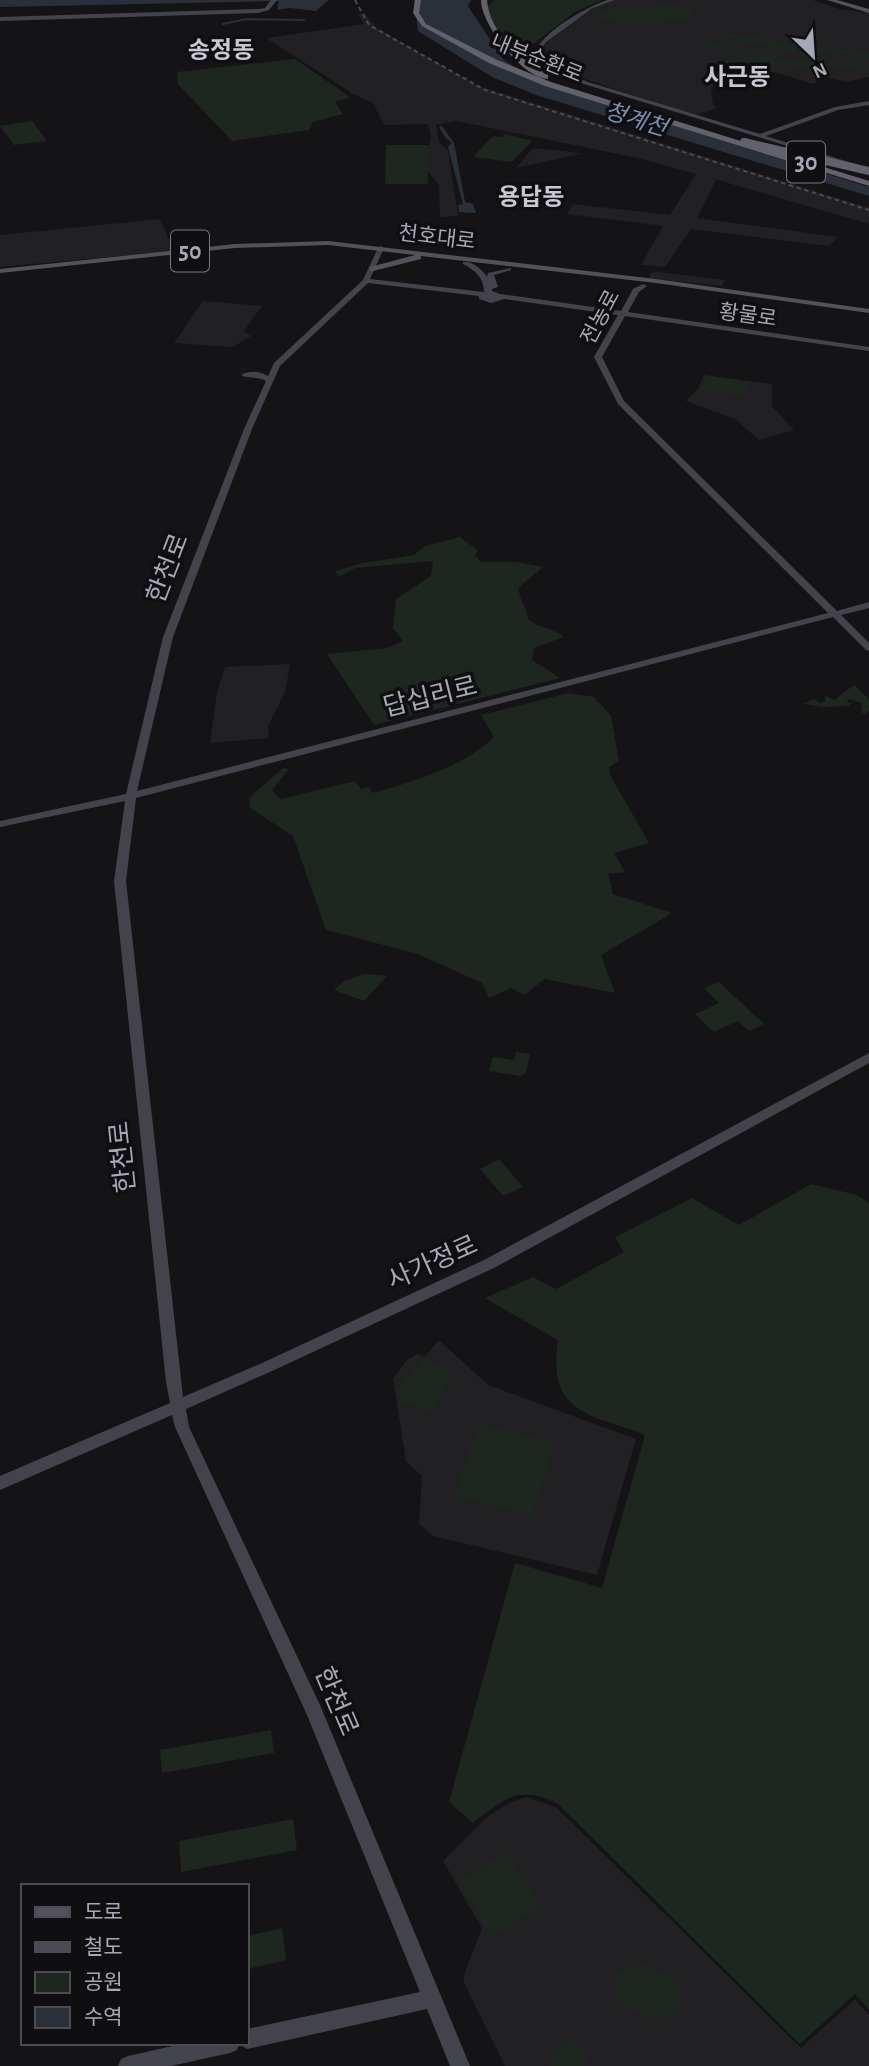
<svg xmlns="http://www.w3.org/2000/svg" width="869" height="2066" font-family="'Alegreya Sans','Noto Sans KR',sans-serif">
  <style>
    .built { fill: #212023 }
    .green { fill: #1e2620 }
    .water { fill: #2a3039 }
    .lines { fill: none; stroke-linecap: round; stroke-linejoin: round }
    .stream { stroke: #2a3039; stroke-width: 2 }
    .secondary { fill: #43444b; fill-rule: evenodd }
    .primary { fill: #51525a; fill-rule: evenodd }
    .highway { fill: #61626c; fill-rule: evenodd }
    .rail { stroke: #4a4b52; stroke-width: 2; stroke-dasharray: 4.5 3.5; stroke-linecap: butt }
    .highway-bridge { stroke: #61626c; stroke-width: 8 }
    .labels { text-anchor: middle; stroke-width: 7; stroke-linejoin: round; paint-order: stroke }
    .far-street-label { font-size: 21px; fill: #a6a8b6; stroke: #0f0f11 }
    .far-water-label { font-size: 23px; font-style: italic; fill: #7d8fb1; stroke: #0f0f11 }
    .far-quarter-label { font-size: 24px; font-weight: bold; fill: #c7c8d2; stroke: #0f0f11 }
    .shield { fill: #0f0f11; stroke: #797a84; stroke-width: 2 }
    .shield-label { font-size: 24px; font-weight: bold; fill: #a6a8b6 }
    .street-label { font-size: 26px; fill: #a6a8b6; stroke: #0f0f11 }
  </style>
  <rect width="100%" height="100%" fill="#141416"/>
  <g class="built">
    <path d="M615 0H813L839 9 869 13V77L846 82 825 77 813 84 774 72 762 74 727 67 708 77 719 78 711 89 713 104 717 108 694 116 561 71 549 62 542 51 545 44 587 11Z"/>
    <path d="M358 14H365L377 28 476 85 869 208V224L711 178 716 180 697 218 838 237 829 246 691 229 665 267 641 265 663 226 567 214 573 204 670 215 696 174 642 159 457 121 436 125 439 142 448 151 458 216 440 217 439 185 424 166 431 137 428 124 384 125 373 103 353 94 266 38 364 24Z"/>
    <path d="M533 148 580 153V154L516 168Z"/>
    <path d="M160 219 174 251 0 267V235Z"/>
    <path d="M652 271 674 274 725 280 722 286 649 278Z"/>
    <path d="M203 301 262 306 244 331 251 336 233 347 174 343Z"/>
    <path d="M704 375 772 384V406L794 430 759 440 735 419 686 401 698 389Z"/>
    <path d="M290 664 285 693 268 726 269 738 210 743 217 692 225 667Z"/>
    <path d="M439 1340 488 1385 636 1439 597 1575 433 1536 419 1524 422 1476 406 1461 393 1379 407 1360 418 1354 424 1357Z"/>
    <path d="M527 1797 556 1807 801 2048 855 1999 869 2015V2066H505L464 1983V1975L482 1928 443 1861 487 1817 509 1803Z"/>
  </g>
  <g class="green">
    <path d="M494 0H602L575 12 532 45 510 44 493 25 487 7Z"/>
    <path d="M676 4 689 8 693 15C678 26 610 29 597 15L613 8Z"/>
    <path d="M734 33 799 45 869 52V58L798 48 793 53 722 37Z"/>
    <path d="M708 42 761 56 771 52 783 60 869 65V69L827 66 819 70 742 61 695 72 731 59 754 57 700 45Z"/>
    <path d="M295 59 350 97 335 102 343 114 313 122 309 130 232 141 178 84 177 72Z"/>
    <path d="M32 121 47 141 14 145 0 126Z"/>
    <path d="M505 134 532 141 512 162 473 157 493 136 502 137Z"/>
    <path d="M386 145H428V184H385Z"/>
    <path d="M708 376 750 382 742 397 700 390Z"/>
    <path d="M460 537 478 550 475 555 481 562H516L543 567 519 587C518 600 528 607 528 619 540 629 552 627 564 637L534 648 532 660 560 678 374 725 327 654 387 648 403 641 393 628 396 599 431 576 433 561 355 568 339 577 335 571 363 563 414 555 425 546Z"/>
    <path d="M854 685 869 699V711L864 714 861 711 862 703 848 699 847 702 852 703 848 706 823 707 804 704 814 699 820 703 826 701 824 695 834 700Z"/>
    <path d="M568 693 594 697 611 716 619 761 609 767 610 775 649 843 614 853 625 872 608 874 613 894 672 913 601 955 615 993 545 979 524 995 511 988 489 998 482 983 418 954 326 930 293 836 250 808 249 798 283 768 289 769 272 790 281 799 355 781 361 789 369 787 372 793C413 782 463 767 494 737L481 715Z"/>
    <path d="M364 974 387 976 364 1001 334 990 344 981Z"/>
    <path d="M719 982 764 1024 749 1031 738 1021 714 1032 695 1014 719 1003 704 988Z"/>
    <path d="M516 1052 530 1054 526 1073 520 1076 489 1071 493 1057 514 1060Z"/>
    <path d="M499 1159 523 1187 503 1196 480 1169Z"/>
    <path d="M811 1184 857 1195 869 1203V2010L855 1994 800 2044 558 1804C519 1784 505 1798 473 1823L449 1802 515 1563 602 1588 645 1435C612 1420 562 1418 557 1373 555 1362 557 1350 558 1340L485 1298 533 1277 556 1289 624 1252 615 1237 692 1198 739 1225Z"/>
    <path d="M425 1357 446 1368 450 1379 432 1413 401 1402 398 1388Z"/>
    <path d="M480 1423 556 1443 532 1516 454 1496Z"/>
    <path d="M271 1730 274 1753 162 1773 160 1750Z"/>
    <path d="M293 1819 297 1850 181 1872 179 1841Z"/>
    <path d="M506 1851 541 1905 493 1938 458 1882Z"/>
    <path d="M282 1928 286 1960 247 1969V1936Z"/>
    <path d="M644 1965C663 1970 687 1980 680 2004 664 2030 632 2016 615 1996L614 1977 629 1967Z"/>
    <path d="M570 2039 589 2058 583 2066H548Z"/>
  </g>
  <g class="water">
    <path d="M0 0H329L316 11 290 8 277 10 279 1 0 7Z"/>
    <path d="M414 0H471L468 6 502 58 515 68 555 88 869 187V196L536 95 492 77 418 31Z"/>
    <path d="M442 126 454 143 465 202 473 204 476 213 459 212 458 205 463 204 448 147 452 143 445 137 439 127Z"/>
  </g>
  <g class="lines">
    <path class="stream" d="M223 24 246 19 304 20"/>
    <g class="secondary">
      <path d="M271 0H277L269 10 258 13 0 21V17L258 9 265 8Z"/>
      <path d="M607 0H615L591 9 545 43 542 50 554 67 588 82 760 134 835 107 869 101V105L838 110 766 136 855 164 850 165 584 84 550 69 536 50C547 29 585 8 607 0Z"/>
      <path d="M381 246 384 248 370 279 484 292C484 278 475 270 463 264V262C473 261 482 269 487 277L488 273 511 268V270L494 275 498 287 492 289V291L500 294 621 311 633 289 643 284 647 286 639 292 628 312 869 347V351L625 316 602 357 624 401 837 611 869 602V608L841 615 869 643V651L866 650 833 617 136 798 126 881 183 1397 262 1363 484 1260 869 1053V1063L494 1268 272 1371 186 1409 189 1427 320 1705 470 2066H450L427 2009 247 2049 239 2044 237 2050 230 2053 171 2066H118L121 2059 128 2056 186 2043H247V2029L420 1992 307 1715 175 1427 172 1415 0 1490V1476L170 1403 166 1382 114 881 125 801 0 827V821L126 794 163 637 244 429 266 381C257 376 247 379 241 375 249 370 260 371 268 376L274 363 363 280 378 248ZM368 283 479 296V299L491 303 504 299 618 315 594 357 618 404 828 613 137 791 173 637 252 429 280 366Z"/>
    </g>
    <g class="primary">
      <path d="M827 0H837L869 9V13Z"/>
      <path d="M328 241 656 279 869 309V313L656 283 421 256V259L373 271H370V267L415 255 328 245 235 248 0 273V269L235 244Z"/>
    </g>
    <g class="highway">
      <path d="M415 0H421L419 13 426 24 495 59 551 82 869 181V186L545 86 489 63 422 26 413 13Z"/>
      <path d="M481 0H487C489 33 522 59 548 75V79C522 78 481 24 481 0Z"/>
    </g>
    <path class="rail" d="M355 0 369 25 485 90 869 210"/>
    <path class="highway-bridge" d="M744 142 869 171"/>
  </g>
  <g class="labels">
    <g class="far-street-label">
      <text transform="translate(537 58) rotate(22)" y="7">내부순환로</text>
      <text transform="translate(437 237) rotate(7)" y="7">천호대로</text>
      <text transform="translate(748 315) rotate(8)" y="7">황물로</text>
      <text transform="translate(600 317) rotate(-62)" y="7">전농로</text>
    </g>
    <g class="far-water-label">
      <text transform="translate(636 119) rotate(17)" y="8">청계천</text>
    </g>
    <g class="far-quarter-label">
      <text x="221" y="58">송정동</text>
      <text x="737" y="85">사근동</text>
      <text x="531" y="205">용답동</text>
    </g>
    <g class="shield">
      <rect x="787" y="141.5" width="38" height="41" rx="5"/>
      <rect x="171" y="230.5" width="38" height="41" rx="5"/>
    </g>
    <g class="shield-label">
      <text x="806" y="170">30</text>
      <text x="190" y="259">50</text>
    </g>
    <g class="street-label">
      <text transform="translate(167 568) rotate(-69)" y="9">한천로</text>
      <text transform="translate(430 696) rotate(-14)" y="9">답십리로</text>
      <text transform="translate(122 1157) rotate(-96)" y="9">한천로</text>
      <text transform="translate(432 1262) rotate(-24)" y="9">사가정로</text>
      <text transform="translate(337 1701) rotate(67)" y="9">한천로</text>
    </g>
  </g>
  <rect x="21" y="1884" width="228" height="161" fill="#0f0f11" stroke="#4b4c53" stroke-width="2"/>
  <rect x="35" y="1907" width="35" height="10" fill="#51525a" stroke="#4b4c53" stroke-width="2"/>
  <text x="84" y="1919" font-size="21" fill="#a6a8b6">도로</text>
  <rect x="35" y="1942" width="35" height="10" fill="#4a4b52" stroke="#4b4c53" stroke-width="2"/>
  <text x="84" y="1954" font-size="21" fill="#a6a8b6">철도</text>
  <rect x="35" y="1972" width="35" height="21" fill="#1e2620" stroke="#4b4c53" stroke-width="2"/>
  <text x="84" y="1989" font-size="21" fill="#a6a8b6">공원</text>
  <rect x="35" y="2007" width="35" height="21" fill="#2a3039" stroke="#4b4c53" stroke-width="2"/>
  <text x="84" y="2024" font-size="21" fill="#a6a8b6">수역</text>
  <g transform="translate(813 56) rotate(155)" stroke="#0f0f11" stroke-width="5" paint-order="stroke">
  <path d="M0-5L12 26L0 18L-12 26Z" fill="#a6a8b6"/>
  <text y="-10" font-size="19" font-weight="bold" text-anchor="middle" fill="#a6a8b6">N</text>
  </g>
</svg>
